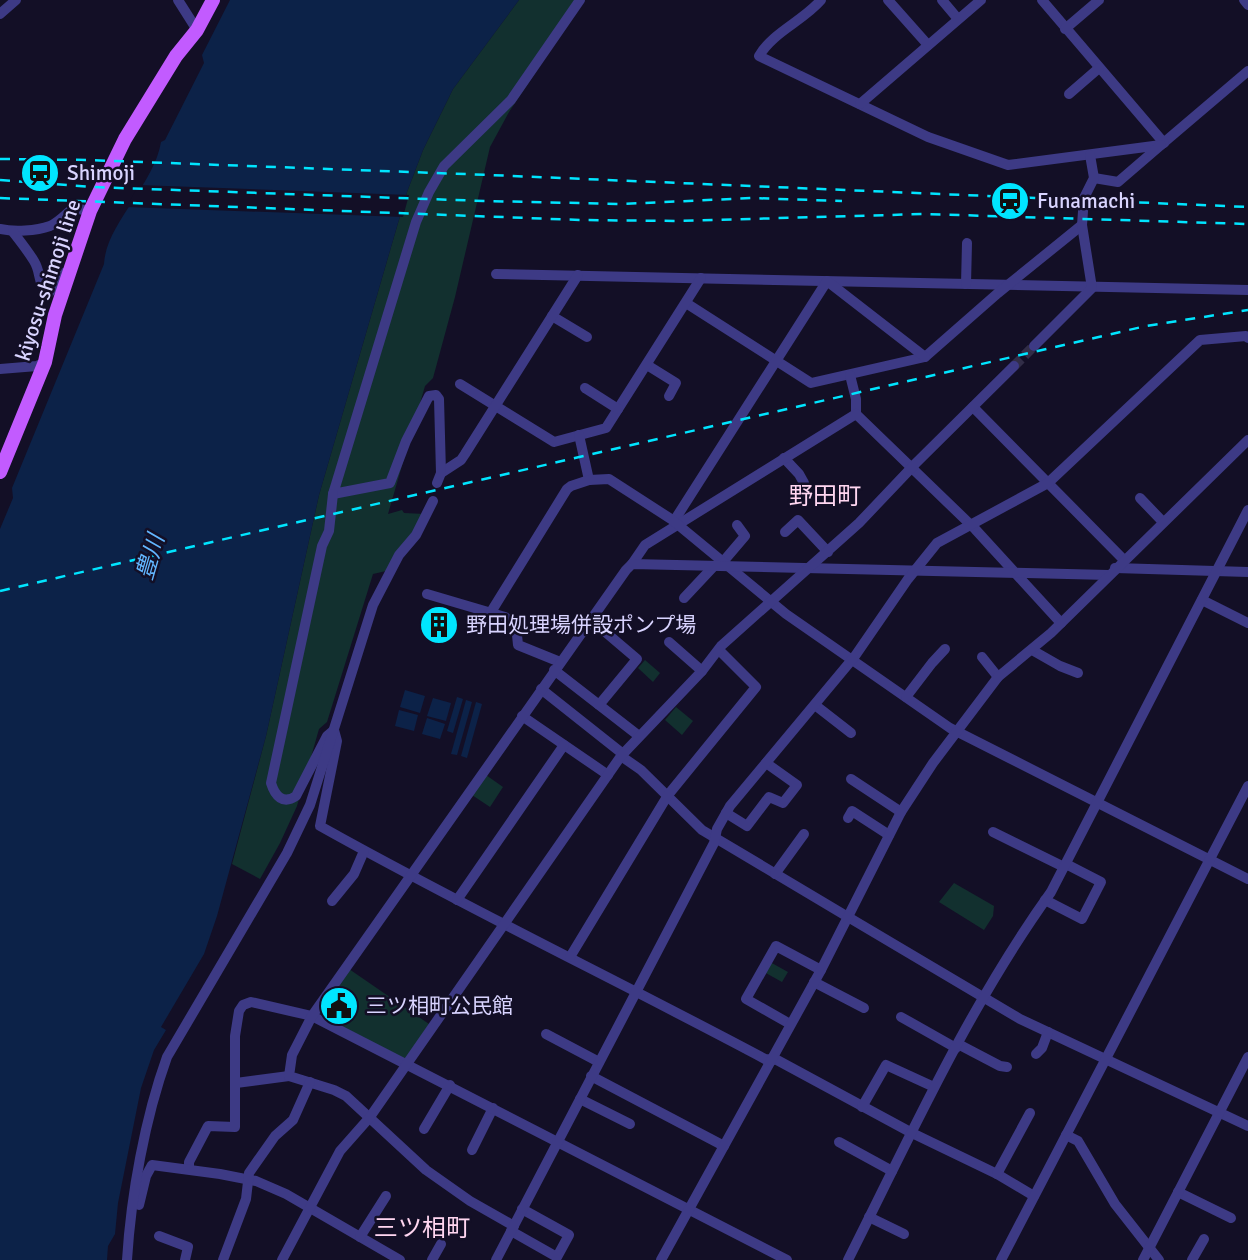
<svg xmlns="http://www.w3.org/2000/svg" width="1248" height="1260" font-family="Signika,'Noto Sans JP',sans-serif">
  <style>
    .green { fill: #12302f }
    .water { fill: #0c2248 }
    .pier { fill: #130f26 }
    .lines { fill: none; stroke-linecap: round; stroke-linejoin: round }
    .minor-tunnel { stroke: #312d47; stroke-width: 10; stroke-dasharray: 10 5; stroke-linecap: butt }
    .minor { stroke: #3d3a85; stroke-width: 10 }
    .major { stroke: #c25bff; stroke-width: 14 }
    .rail { stroke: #00e5ff; stroke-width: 2.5; stroke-dasharray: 10 9; stroke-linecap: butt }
    .labels { text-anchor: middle; stroke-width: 5; stroke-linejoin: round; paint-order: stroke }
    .poi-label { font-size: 21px; fill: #d9d4ff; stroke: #130f26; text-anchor: start }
    .street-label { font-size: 21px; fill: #d9d4ff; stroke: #130f26 }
    .water-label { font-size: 23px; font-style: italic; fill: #62b6ff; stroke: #130f26 }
    .quarter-label { font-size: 24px; fill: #ffd6f0; stroke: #130f26 }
  </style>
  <rect width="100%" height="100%" fill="#130f26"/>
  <g class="green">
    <path d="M519 0H584L509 112 490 147 455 297 433 378 425 386 388 514 402 510 404 513 425 514 386 571 373 574 327 722 319 729 297 806 280 843 260 879 232 864 266 736 319 495 407 192 423 150 453 89Z"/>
    <path d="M645 660 660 673 653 682 638 668Z"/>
    <path d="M676 707 693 721 682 735 665 720Z"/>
    <path d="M486 775 503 787 490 807 472 795Z"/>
    <path d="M954 883 994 906 993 916 984 930 939 902Z"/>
    <path d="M770 962 788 972 782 982 764 972Z"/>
    <path d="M349 969 429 1024 405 1060 321 1015 319 1012Z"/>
  </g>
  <g class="water">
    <path d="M230 0H519L453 89 423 150 407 192 319 495 266 736 217 916 204 954 161 1027 166 1030 154 1050 141 1088 118 1203 115 1234 108 1246 107 1260H0V529L13 498 12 488 104 264C106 224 154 185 161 142L165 140 204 63 202 55Z"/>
    <path d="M405 690 425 696 420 713 400 707Z"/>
    <path d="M457 697 463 699 453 733 447 731Z"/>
    <path d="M433 698 451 703 446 721 427 716Z"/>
    <path d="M466 700 472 702 457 755 451 754Z"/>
    <path d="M476 702 482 704 467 758 461 756Z"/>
    <path d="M399 710 418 715 414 731 395 726Z"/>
    <path d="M427 718 445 724 440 739 422 734Z"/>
  </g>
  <path class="pier" d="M139 185 409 195 403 217 126 207Z"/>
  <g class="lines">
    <path class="minor-tunnel" d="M1014 366 1034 346"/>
    <g class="minor">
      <path d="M178 0 197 30"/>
      <path d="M821 0C803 21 773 32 759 56L928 137 1008 165 1161 145 1248 71"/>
      <path d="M888 0 928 45"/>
      <path d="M942 0 958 19"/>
      <path d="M1042 0 1164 143"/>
      <path d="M1244 0 1248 5"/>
      <path d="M0 14 16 0"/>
      <path d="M1065 29 1099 0"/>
      <path d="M1069 94 1099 68"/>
      <path d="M860 104 981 0"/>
      <path d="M1094 178 1118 182 1161 145"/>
      <path d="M0 229C14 232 36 231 50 226 59 222 66 214 73 208L90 211"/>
      <path d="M13 232C20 241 28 251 34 261 42 274 36 282 49 293L64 273 68 276"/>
      <path d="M496 274 1248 290"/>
      <path d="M966 284 967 243"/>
      <path d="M686 303 811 383 925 357 998 293 1082 225"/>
      <path d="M552 316 587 337"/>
      <path d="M1034 346 1092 288 1082 225 1084 198 1094 178 1090 155"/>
      <path d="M647 365 676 383 669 396"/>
      <path d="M0 369 37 366 45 362"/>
      <path d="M850 375 856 399V414"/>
      <path d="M460 384 554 442 606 428 701 278"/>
      <path d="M585 388 618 409"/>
      <path d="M973 407 1124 560"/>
      <path d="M579 435 589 480"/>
      <path d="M784 458 799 474 804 483"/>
      <path d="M441 473 461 460 465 454 578 275"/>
      <path d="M437 483 441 473 439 399 436 395 429 396 406 441 390 483 333 494 416 222 429 192 444 166 511 100 580 0"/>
      <path d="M333 494 329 531 322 546 271 783C275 796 283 805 296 796L327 736 334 730 337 741 320 826C466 908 617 980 765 1059L777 1060 912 1133 997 1174 1034 1196"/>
      <path d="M1140 498 1163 522"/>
      <path d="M674 521 827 281 925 357"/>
      <path d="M785 532 798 520 828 552"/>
      <path d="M722 563 745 536 737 525"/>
      <path d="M632 564 645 545 856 414 975 529 1061 623"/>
      <path d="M1115 568 1248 572"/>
      <path d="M427 594 505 617 516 625 518 645 560 662"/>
      <path d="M684 598 714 566"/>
      <path d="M1202 600 1248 623"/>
      <path d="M491 612 567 489 571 486 589 480 609 479 671 519 786 614 950 728 1248 879"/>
      <path d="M590 619 637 659 599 705"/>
      <path d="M669 642 702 671"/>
      <path d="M1032 650 1060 666 1078 673"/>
      <path d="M982 657 998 677"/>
      <path d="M554 670 639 736"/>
      <path d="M541 689 623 754"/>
      <path d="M906 697 932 663 945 649"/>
      <path d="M815 705 851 733"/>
      <path d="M522 716 608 775"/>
      <path d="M621 756 641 770 702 830 848 917 1020 1019 1248 1126"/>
      <path d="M851 779 901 812"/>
      <path d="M726 813 747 826 769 797 783 803 797 785 766 763"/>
      <path d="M848 818 852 811 889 835"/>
      <path d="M993 832 1064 867"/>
      <path d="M775 874 804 834"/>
      <path d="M457 900 564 745"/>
      <path d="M1045 900 1082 919 1101 882 1066 864"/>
      <path d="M332 901 354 874 364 851"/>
      <path d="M570 957 668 795 756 687 719 650"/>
      <path d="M814 982 864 1008"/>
      <path d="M901 1017 956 1048"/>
      <path d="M790 1024 746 999 776 946 821 970"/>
      <path d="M546 1034 599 1062"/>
      <path d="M958 1044 1000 1066 1007 1067"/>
      <path d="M1036 1054 1042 1048 1048 1032"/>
      <path d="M591 1076 724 1146"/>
      <path d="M236 1083 289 1076"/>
      <path d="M580 1099 630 1124"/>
      <path d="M862 1107 886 1065 934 1087"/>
      <path d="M424 1129 450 1085"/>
      <path d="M1066 1135 1078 1141 1115 1204 1159 1260"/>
      <path d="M839 1142 892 1171"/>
      <path d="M472 1150 493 1108"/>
      <path d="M189 1169V1162L208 1126 235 1127V1036L239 1011 243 1005 251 1002 312 1016 787 1260"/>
      <path d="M997 1174 1030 1113"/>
      <path d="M1178 1192 1231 1218"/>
      <path d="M139 1205 146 1176 152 1165 220 1174 256 1181 286 1194 400 1260"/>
      <path d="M869 1217 904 1234"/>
      <path d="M514 1226 470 1201 426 1170 346 1096 334 1090 289 1076 292 1055 312 1016 626 570 632 564 1109 575"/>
      <path d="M511 1231 557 1257 569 1235 522 1209"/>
      <path d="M159 1236 188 1247 185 1260"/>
      <path d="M360 1237 386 1196"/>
      <path d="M127 1260C131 1195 145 1118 167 1057L287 853 310 805 373 605 399 555 416 535 433 501"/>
      <path d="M223 1260 246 1199 249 1173 275 1136 293 1120 310 1082"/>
      <path d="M282 1260 340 1151 370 1117 621 756 702 671 721 646 859 523 916 463 1014 366"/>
      <path d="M432 1260 441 1244"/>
      <path d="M496 1260 714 843 717 829 730 806 855 656 908 579 937 543 1048 483 1200 340 1246 336 1248 338"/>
      <path d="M661 1260 821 970 901 812 933 763 998 677 1051 633 1248 440"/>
      <path d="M848 1260C911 1135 969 1006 1051 892L1248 510"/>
      <path d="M1001 1260 1248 786"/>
      <path d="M1143 1260 1248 1057"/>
      <path d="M1192 1260 1204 1239"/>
    </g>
    <path class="major" d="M0 472 45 362 55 315 90 211 125 139 176 56 197 30 213 0"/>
    <g class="rail">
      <path d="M0 159 88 160 490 175 1248 207"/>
      <path d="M0 180 92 187 484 201 623 204 751 198 842 201"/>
      <path d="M0 198 580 220 677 221 924 214 1248 224"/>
      <path d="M0 591 1146 326 1248 310"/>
    </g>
  </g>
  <defs>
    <symbol id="station-disc" viewBox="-11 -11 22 22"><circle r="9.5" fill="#00e5ff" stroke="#130f26"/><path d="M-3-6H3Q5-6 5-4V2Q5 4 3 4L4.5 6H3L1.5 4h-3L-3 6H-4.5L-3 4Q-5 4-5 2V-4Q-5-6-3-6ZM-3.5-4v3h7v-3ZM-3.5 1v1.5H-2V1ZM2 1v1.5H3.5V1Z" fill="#111"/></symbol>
    <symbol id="building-disc" viewBox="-11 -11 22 22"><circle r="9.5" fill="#00e5ff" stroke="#130f26"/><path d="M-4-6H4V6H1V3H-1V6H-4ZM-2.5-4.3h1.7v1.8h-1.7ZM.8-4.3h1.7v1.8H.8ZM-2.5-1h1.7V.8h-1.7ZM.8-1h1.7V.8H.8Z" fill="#111"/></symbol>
    <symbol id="civic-disc" viewBox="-11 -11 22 22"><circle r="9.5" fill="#00e5ff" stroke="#130f26"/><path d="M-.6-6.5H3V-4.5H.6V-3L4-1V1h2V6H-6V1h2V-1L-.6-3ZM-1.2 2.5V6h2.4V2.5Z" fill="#111"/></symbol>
  </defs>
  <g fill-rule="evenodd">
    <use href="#station-disc" x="18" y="151" width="44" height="44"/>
    <use href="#station-disc" x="988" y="179" width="44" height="44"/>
    <use href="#building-disc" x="417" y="603" width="44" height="44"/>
    <use href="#civic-disc" x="317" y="984" width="44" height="44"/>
  </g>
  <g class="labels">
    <g class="poi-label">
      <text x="67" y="180">Shimoji</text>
      <text x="1037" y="208">Funamachi</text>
      <text x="466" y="632">野田処理場併設ポンプ場</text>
      <text x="366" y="1013">三ツ相町公民館</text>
    </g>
    <g class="street-label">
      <text transform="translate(48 280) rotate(-72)" y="7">kiyosu-shimoji line</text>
    </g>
    <g class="water-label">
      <text transform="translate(150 557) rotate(-74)" y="8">豊川</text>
    </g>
    <g class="quarter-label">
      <text x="825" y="504">野田町</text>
      <text x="422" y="1236">三ツ相町</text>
    </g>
  </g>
</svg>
